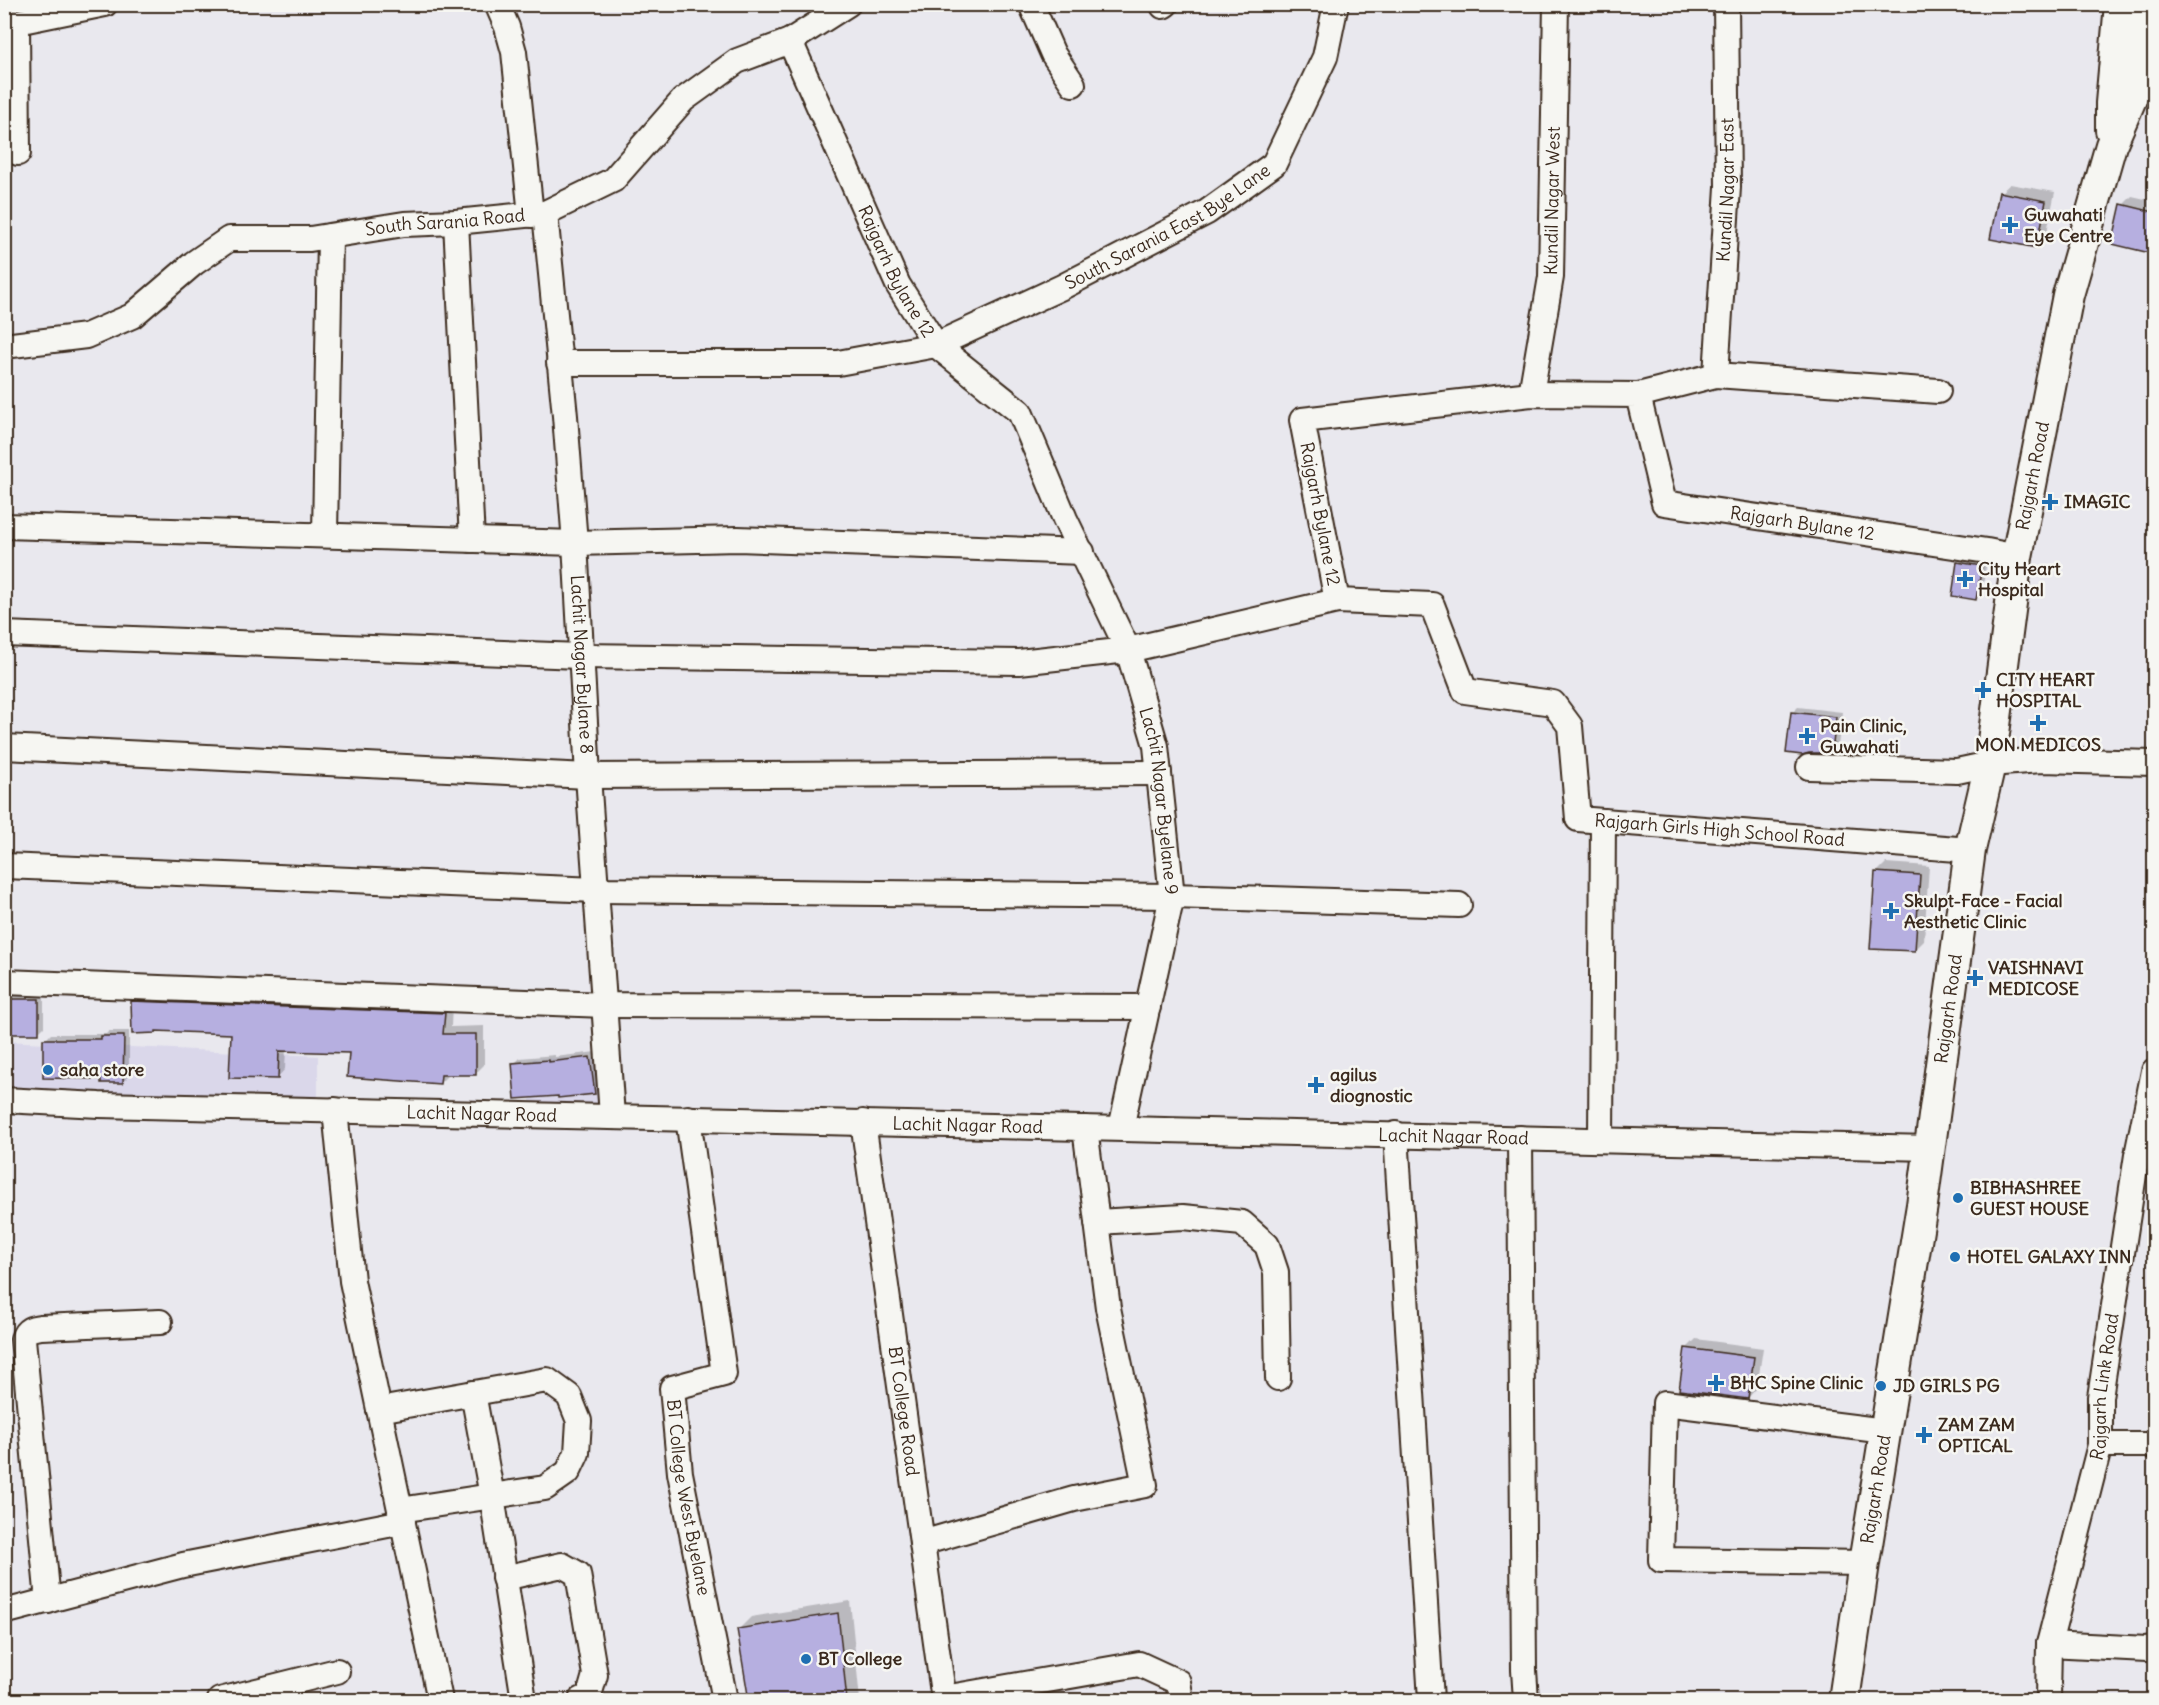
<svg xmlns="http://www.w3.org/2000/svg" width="2159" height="1705" font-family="Delius,sans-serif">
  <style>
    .built { fill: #dad7ea }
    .shadow { fill: #0003 }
    .building { fill: #b6afe0; stroke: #3b2a1e; stroke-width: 1.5 }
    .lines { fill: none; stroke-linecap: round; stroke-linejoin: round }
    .minor-casing { stroke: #3b2a1e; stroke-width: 28 }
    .major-casing { stroke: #3b2a1e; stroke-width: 34 }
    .minor { stroke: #f6f6f2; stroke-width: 24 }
    .major { stroke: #f6f6f2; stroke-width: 30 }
    .poi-dot { fill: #1f6fb2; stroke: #f6f6f2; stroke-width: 2 }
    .labels { text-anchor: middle; stroke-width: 5; stroke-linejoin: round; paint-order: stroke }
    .street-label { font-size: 18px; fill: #3b2a1e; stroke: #f6f6f2 }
    .poi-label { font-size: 18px; font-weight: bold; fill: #3b2a1e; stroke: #f6f6f2; text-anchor: start }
  </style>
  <rect width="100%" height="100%" fill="#e9e8ee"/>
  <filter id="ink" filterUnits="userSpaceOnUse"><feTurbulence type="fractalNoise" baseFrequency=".0167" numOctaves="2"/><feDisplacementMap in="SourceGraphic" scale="12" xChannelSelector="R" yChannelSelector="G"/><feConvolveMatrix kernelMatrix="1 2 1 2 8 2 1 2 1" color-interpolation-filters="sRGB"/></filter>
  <g filter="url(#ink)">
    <g class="built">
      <path d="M4 1041 318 1056V1098L9 1090 5 1082Z"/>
      <path d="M592 1058 596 1060 599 1097 597 1106 530 1102 533 1059Z"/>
    </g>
    <g class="shadow">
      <path d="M2010 184 2055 192 2046 237 2036 247 2000 193Z"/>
      <path d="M2132 196 2154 201V252L2114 243 2123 205Z"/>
      <path d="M1965 557 1987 560 1982 592 1976 598 1959 563Z"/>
      <path d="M1798 707 1842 712 1838 746 1832 752 1792 713Z"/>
      <path d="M1886 863 1929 866 1924 941 1915 950 1876 873Z"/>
      <path d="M141 993 452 1005 451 1027 484 1026V1065L476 1073 448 1075 440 1083 350 1051 286 1049 285 1069 277 1078 232 1032 132 1002Z"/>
      <path d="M4 994H44V1027L38 1033 4 1032Z"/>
      <path d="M109 1031H129V1076L123 1082 103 1077 45 1040 51 1034H106Z"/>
      <path d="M596 1052 600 1087 594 1093 559 1095 514 1064 520 1058 555 1055V1057Z"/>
      <path d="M1696 1339 1763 1348 1757 1388 1748 1398 1686 1349Z"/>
      <path d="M850 1601 860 1700H751L739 1629 751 1617Z"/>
    </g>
    <g class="building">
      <path d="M1999 192 2046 201 2037 248 1990 239Z"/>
      <path d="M2121 204 2154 212V254L2112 244Z"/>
      <path d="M1957 562 1982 566 1976 600 1952 596Z"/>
      <path d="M1791 712 1836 717 1832 753H1809L1802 755 1786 753Z"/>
      <path d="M1875 872 1920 875 1915 951 1870 949Z"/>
      <rect x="4" y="999" width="35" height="35"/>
      <path d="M131 1001 445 1013 443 1034H476V1075H441L440 1084 347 1077 349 1053 279 1051 278 1079 229 1078 231 1034 156 1031V1033L132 1034Z"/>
      <path d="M101 1036H124L123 1083H101V1079L43 1078V1039H101Z"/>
      <path d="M590 1057 595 1094 558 1098V1096L515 1099 512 1063 549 1060V1062Z"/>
      <path d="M1685 1348 1754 1357 1748 1399 1679 1390Z"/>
      <path d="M838 1613 847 1701H749L737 1629Z"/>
    </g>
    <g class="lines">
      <defs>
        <g id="minor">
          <path d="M497 4 507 27 514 52 531 215"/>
          <path d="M1031 4 1053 54 1073 84"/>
          <path d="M1163 6 1166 4"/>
          <path d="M4 22H17L105 4"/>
          <path d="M17 22 18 153"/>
          <path id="s1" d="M790 41 898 285 936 345 1020 412 1065 519 1128 650 1337 601 1302 420 1531 394 1638 395 1664 503 1987 551 2017 557"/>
          <path id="s2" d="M545 213 565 416 575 543 588 776 612 1116"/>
          <path d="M456 222 472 540"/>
          <path id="s3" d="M4 346 86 336 132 316 194 263 229 239H310L404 224 456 222 545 213 613 180 683 100 737 61 790 41 848 4"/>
          <path id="s4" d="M559 363H838L936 345 1062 287 1207 212 1274 164 1325 57 1336 4"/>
          <path d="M1716 375 1938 391"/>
          <path id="s5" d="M1531 394 1551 277 1556 4"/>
          <path id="s6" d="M1638 395 1716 375 1728 187 1726 4"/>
          <path d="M4 526 575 543 738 539 1082 552"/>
          <path d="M325 535 330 236"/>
          <path id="s7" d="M1337 601 1432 605 1465 691 1553 703 1570 726 1578 819 1970 850"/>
          <path id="s8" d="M4 634 580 656 1019 662 1128 650 1156 746 1172 896 1121 1128"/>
          <path d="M4 747 588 776 1159 773"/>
          <path d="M1809 767 1957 771 1990 764 2042 760 2154 763"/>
          <path d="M4 866 597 890 1172 896 1459 905"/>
          <path d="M4 982 605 1005 1148 1007"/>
          <path id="s9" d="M4 1100 99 1105 1930 1148"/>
          <path d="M335 1110 352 1281 440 1700"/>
          <path id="s10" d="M688 1118 724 1374 672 1388 680 1473 725 1700"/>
          <path id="s11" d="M863 1122 944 1700"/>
          <path d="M1396 1134 1431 1700"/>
          <path d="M1520 1138 1524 1670 1526 1700"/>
          <path d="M1601 1139 1603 821"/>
          <path d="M1097 1222 1183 1217 1242 1223 1267 1245 1276 1272 1278 1378"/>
          <path d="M473 1393 492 1496 524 1700"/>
          <path d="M379 1410 547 1380 569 1396 579 1421 577 1453 568 1472 545 1488 400 1510"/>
          <path d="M2100 1445H2154"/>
          <path d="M922 1543 1074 1499 1145 1485 1108 1308 1085 1128"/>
          <path d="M1864 1563 1661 1560 1665 1403 1885 1431"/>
          <path d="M504 1578 562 1565 578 1574 595 1675 589 1696 581 1700"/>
          <path d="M48 1601 23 1339C26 1329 32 1328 41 1327L160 1322"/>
          <path d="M4 1612 183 1565 403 1522"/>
          <path d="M2049 1644 2147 1649 2154 1647"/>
          <path d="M944 1698 1139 1664 1178 1682 1181 1700"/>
          <path d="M220 1700 337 1671"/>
          <path id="s12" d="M2048 1700 2049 1644 2100 1445V1397L2137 1155 2154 1071"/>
        </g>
        <g id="major">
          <path d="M2111 130V103L2120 4"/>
          <path id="s13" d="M1844 1700 1864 1563 1922 1205 1970 850 1990 764 2017 557 2068 295 2111 145 2134 92 2145 4"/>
        </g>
      </defs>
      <use href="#minor" class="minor-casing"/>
      <use href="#major" class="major-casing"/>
      <use href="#minor" class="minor"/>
      <use href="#major" class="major"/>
    </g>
  </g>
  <g class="poi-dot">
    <path d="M2007 216h6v6h6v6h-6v6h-6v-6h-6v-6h6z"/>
    <path d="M2047 493h6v6h6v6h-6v6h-6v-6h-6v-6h6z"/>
    <path d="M1962 570h6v6h6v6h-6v6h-6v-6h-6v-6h6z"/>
    <path d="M1980 681h6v6h6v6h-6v6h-6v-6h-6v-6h6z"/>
    <path d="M2035 714h6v6h6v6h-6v6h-6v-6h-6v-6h6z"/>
    <path d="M1804 727h6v6h6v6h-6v6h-6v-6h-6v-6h6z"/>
    <path d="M1888 902h6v6h6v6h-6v6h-6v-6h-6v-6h6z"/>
    <path d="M1972 969h6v6h6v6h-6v6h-6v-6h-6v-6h6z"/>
    <circle cx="48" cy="1070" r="6"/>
    <path d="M1313 1076h6v6h6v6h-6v6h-6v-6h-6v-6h6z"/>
    <circle cx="1958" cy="1198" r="6"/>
    <circle cx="1955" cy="1257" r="6"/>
    <path d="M1713 1374h6v6h6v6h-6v6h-6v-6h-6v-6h6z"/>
    <circle cx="1881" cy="1386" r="6"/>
    <path d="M1921 1426h6v6h6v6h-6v6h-6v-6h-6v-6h6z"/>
    <circle cx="806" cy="1659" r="6"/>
  </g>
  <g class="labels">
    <g class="street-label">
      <text dy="6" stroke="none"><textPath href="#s6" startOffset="266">Kundil Nagar East</textPath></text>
      <text dy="6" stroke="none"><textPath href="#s5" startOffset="195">Kundil Nagar West</textPath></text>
      <text dy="6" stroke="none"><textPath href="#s3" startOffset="474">South Sarania Road</textPath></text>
      <text dy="6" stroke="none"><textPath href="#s4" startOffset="639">South Sarania East Bye Lane</textPath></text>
      <text dy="6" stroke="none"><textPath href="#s1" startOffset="254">Rajgarh Bylane 12</textPath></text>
      <text dy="6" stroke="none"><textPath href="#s13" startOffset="1239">Rajgarh Road</textPath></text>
      <text transform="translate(1320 514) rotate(79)" y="6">Rajgarh Bylane 12</text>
      <text dy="6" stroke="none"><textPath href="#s1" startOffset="1694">Rajgarh Bylane 12</textPath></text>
      <text dy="6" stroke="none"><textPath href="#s2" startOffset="453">Lachit Nagar Bylane 8</textPath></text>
      <text dy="6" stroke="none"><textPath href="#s8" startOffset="1280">Lachit Nagar Byelane 9</textPath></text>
      <text dy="6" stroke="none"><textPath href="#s7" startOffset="540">Rajgarh Girls High School Road</textPath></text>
      <text dy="6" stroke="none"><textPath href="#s13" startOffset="699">Rajgarh Road</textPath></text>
      <text dy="6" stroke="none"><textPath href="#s9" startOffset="478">Lachit Nagar Road</textPath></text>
      <text dy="6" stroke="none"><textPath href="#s9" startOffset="964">Lachit Nagar Road</textPath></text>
      <text dy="6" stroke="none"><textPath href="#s9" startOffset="1450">Lachit Nagar Road</textPath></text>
      <text dy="6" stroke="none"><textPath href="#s12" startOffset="320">Rajgarh Link Road</textPath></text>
      <text dy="6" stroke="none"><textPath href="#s11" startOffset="292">BT College Road</textPath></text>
      <text dy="6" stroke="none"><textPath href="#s13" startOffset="213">Rajgarh Road</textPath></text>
      <text dy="6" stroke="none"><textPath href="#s10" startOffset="423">BT College West Byelane</textPath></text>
    </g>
    <g class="poi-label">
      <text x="2024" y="221">Guwahati<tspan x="2024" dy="21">Eye Centre</tspan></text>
      <text x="2064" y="508">IMAGIC</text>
      <text x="1978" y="575">City Heart<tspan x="1978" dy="21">Hospital</tspan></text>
      <text x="1996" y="686">CITY HEART<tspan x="1996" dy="21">HOSPITAL</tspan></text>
      <text x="1820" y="732">Pain Clinic,<tspan x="1820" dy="21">Guwahati</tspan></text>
      <text x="2038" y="751" text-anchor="middle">MON MEDICOS</text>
      <text x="1904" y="907">Skulpt-Face - Facial<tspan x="1904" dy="21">Aesthetic Clinic</tspan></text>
      <text x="1988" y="974">VAISHNAVI<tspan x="1988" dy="21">MEDICOSE</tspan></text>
      <text x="60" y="1076">saha store</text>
      <text x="1330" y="1081">agilus<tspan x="1330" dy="21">diognostic</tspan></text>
      <text x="1970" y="1194">BIBHASHREE<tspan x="1970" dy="21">GUEST HOUSE</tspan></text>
      <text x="1967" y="1263">HOTEL GALAXY INN</text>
      <text x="1730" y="1389">BHC Spine Clinic</text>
      <text x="1893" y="1392">JD GIRLS PG</text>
      <text x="1938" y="1431">ZAM ZAM<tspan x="1938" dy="21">OPTICAL</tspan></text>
      <text x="818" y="1665">BT College</text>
    </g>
  </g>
  <rect width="2159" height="1705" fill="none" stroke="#f6f6f2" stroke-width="24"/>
  <rect x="12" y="12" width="2135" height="1681" fill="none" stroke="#3b2a1e" stroke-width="2" filter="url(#ink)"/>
</svg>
